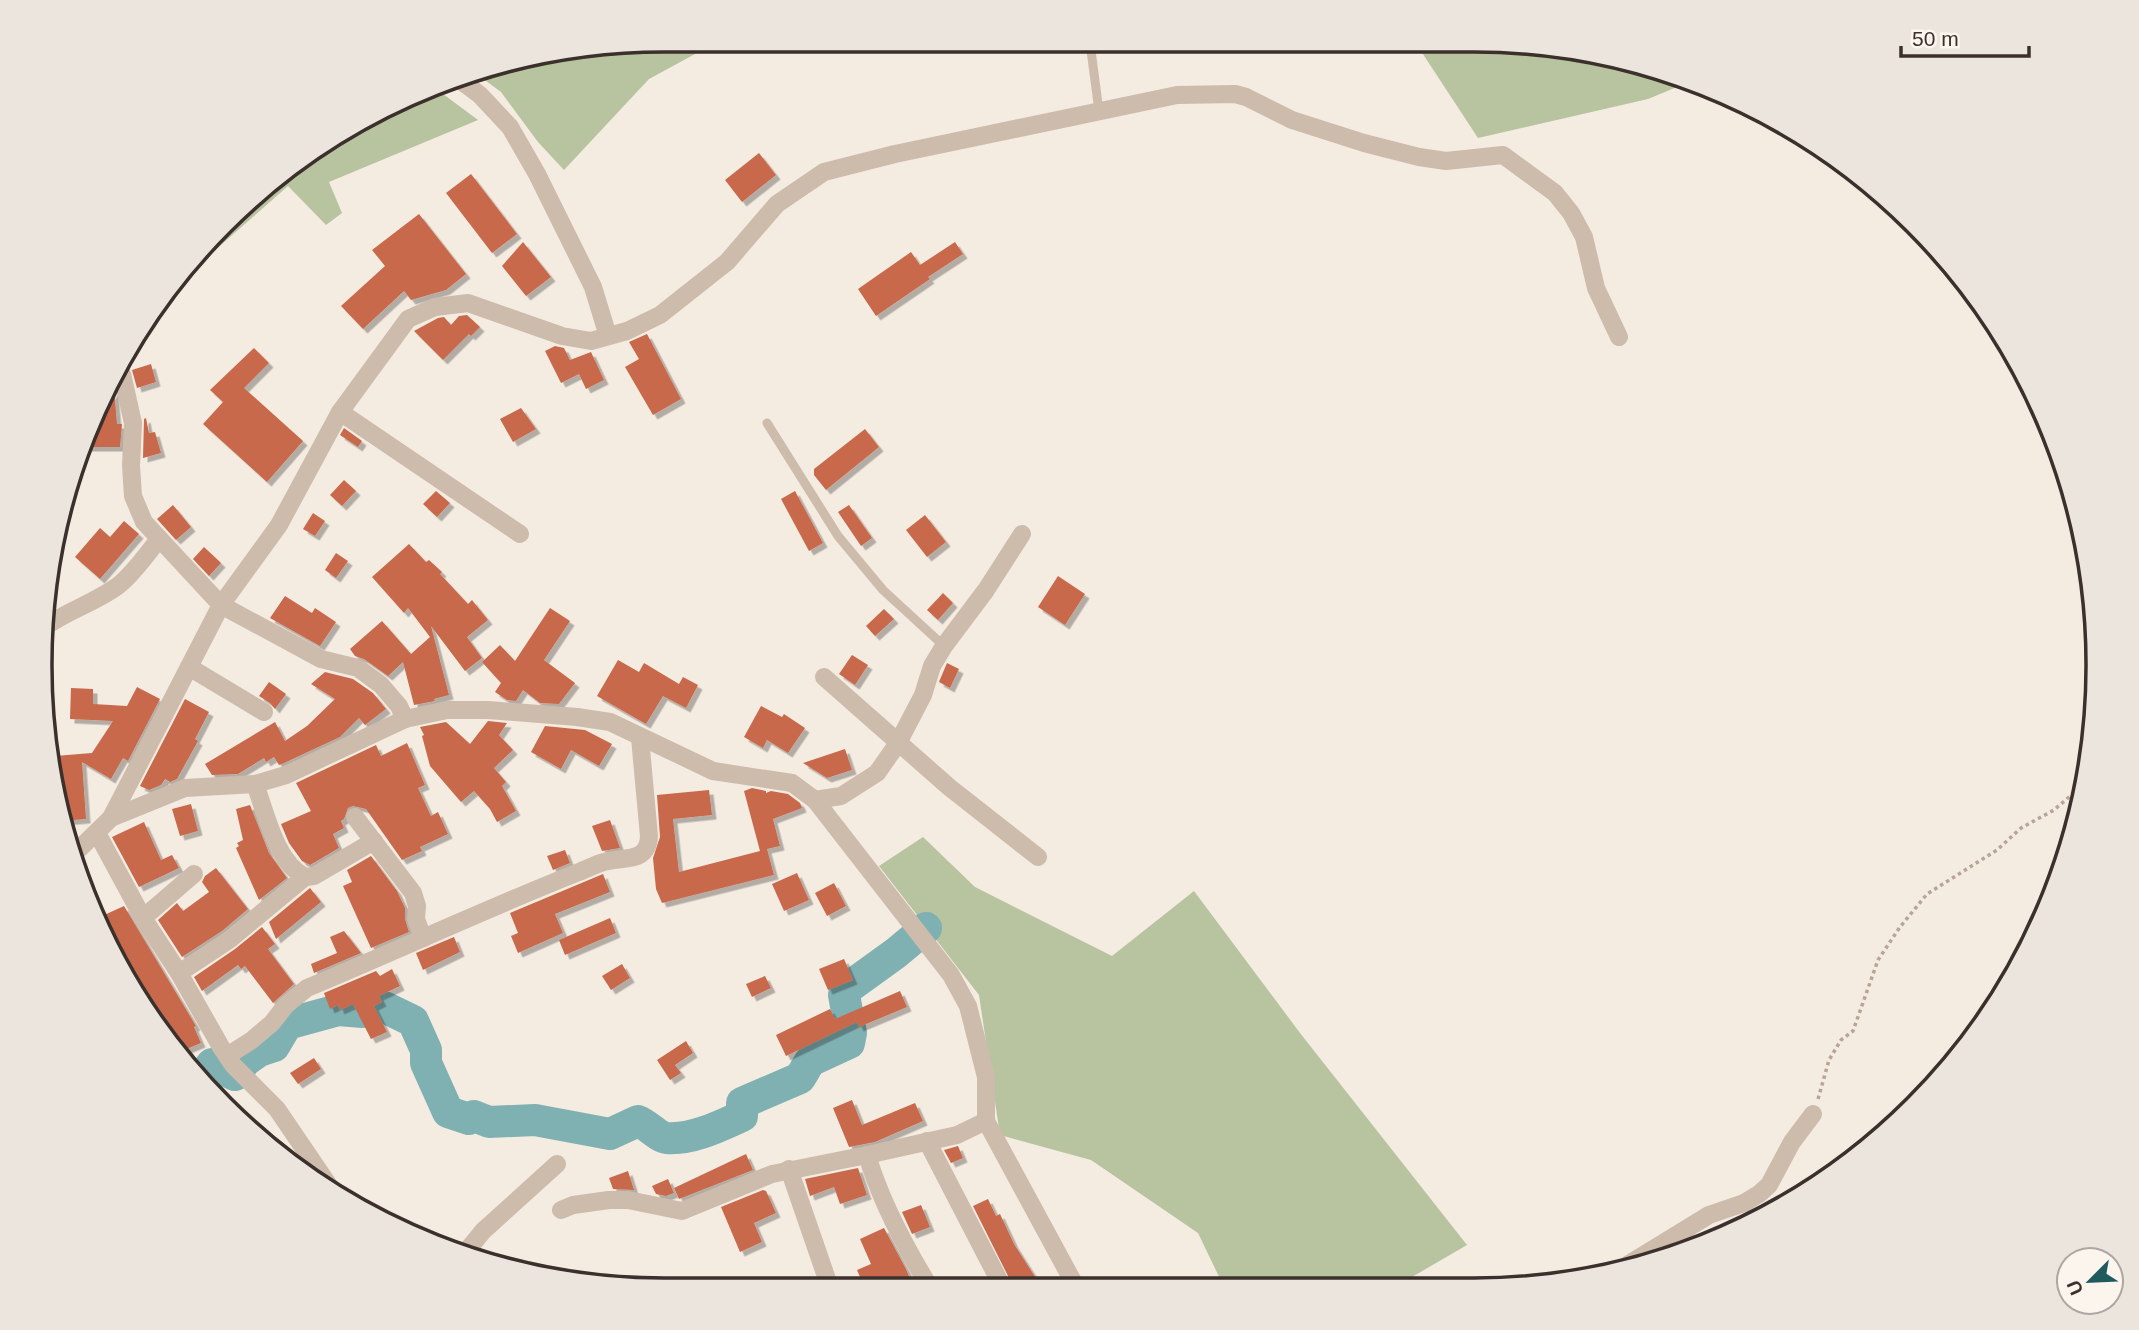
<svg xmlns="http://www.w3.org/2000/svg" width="2139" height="1330" font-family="Arial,sans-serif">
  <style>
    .green { fill: #b8c4a0 }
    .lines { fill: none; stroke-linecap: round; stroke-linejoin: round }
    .river { stroke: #7fb0b2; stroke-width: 32 }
    .building { fill: #c8694b; filter: url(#shadow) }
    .path { stroke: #b9a596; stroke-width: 3.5; stroke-dasharray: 3.5 3.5; stroke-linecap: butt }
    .lane { stroke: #cdbbac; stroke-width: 9 }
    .street { stroke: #cdbbac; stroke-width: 18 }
    .rim { fill: none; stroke: #3b302b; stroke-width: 3.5 }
  </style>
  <defs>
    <filter id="shadow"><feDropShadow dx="4.5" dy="4.5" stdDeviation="0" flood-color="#0004"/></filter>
  </defs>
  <rect width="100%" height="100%" fill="#f4ebe1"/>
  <g class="green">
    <path d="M665 40 719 41 649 79 564 170 538 142 501 92 474 72Z"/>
    <path d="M1417 45 1555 46 1689 82 1648 99 1478 138Z"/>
    <path d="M435 88 478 120 329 182 342 213 326 225 288 186 164 295 170 284 318 146Z"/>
    <path d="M923 837 975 887 1112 956 1194 891 1300 1033 1467 1245 1393 1288 1224 1287 1198 1233 1091 1160 1000 1135 979 995 879 866Z"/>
  </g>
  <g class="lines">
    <path class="river" d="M204 1074 212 1064 235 1075 245 1061 259 1051 274 1046 287 1024 338 1010 363 1012 384 1007 413 1021 426 1050V1063L448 1112 469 1119 474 1116 489 1122 535 1120 610 1134 638 1121C648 1125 658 1137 667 1138 692 1140 720 1126 742 1116V1103L800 1078 810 1061 849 1043 851 1033 844 995 849 987 896 953 926 928"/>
  </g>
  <g class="building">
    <path d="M759 153 776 175 742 202 725 180Z"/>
    <path d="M471 174 517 234 492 253 446 193Z"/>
    <path d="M419 214 466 274 446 290 411 300 404 291 363 329 341 306 385 266 372 250Z"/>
    <path d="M523 242 551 277 526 296 502 266Z"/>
    <path d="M955 242 963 254 928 277 930 279 876 316 858 289 911 252 920 265Z"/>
    <path d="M467 315 480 327 471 336 469 334 443 360 414 331 438 318 444 317 451 325 459 316Z"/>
    <path d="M647 334 681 399 653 415 625 367 639 359 629 342Z"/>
    <path d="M555 346 564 348 570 360 591 352 604 380 586 389 579 374 561 383 545 351Z"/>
    <path d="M254 348 269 363 244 388 303 441 267 482 203 424 223 402 210 390Z"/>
    <path d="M151 364 156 382 137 388 132 370Z"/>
    <path d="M114 389 117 424H122L120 447H82Z"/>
    <path d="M521 408 536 429 513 442 500 419Z"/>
    <path d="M146 418 149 433 155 432 161 453 143 458 144 419Z"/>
    <path d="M344 428 362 441 358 447 340 435Z"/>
    <path d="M865 429 879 447 826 490 814 475V469Z"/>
    <path d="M344 480 356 491 342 506 330 495Z"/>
    <path d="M436 491 450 503 437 517 423 504Z"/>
    <path d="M795 491 823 543 809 551 781 499Z"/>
    <path d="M173 505 191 527 176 540 157 519Z"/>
    <path d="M849 505 872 538 861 546 838 512Z"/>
    <path d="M313 513 325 521 315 536 303 529Z"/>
    <path d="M925 515 946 542 927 557 906 530Z"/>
    <path d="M124 521 139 534 100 579 75 557 100 528 110 537Z"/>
    <path d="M409 544 426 562 429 560 442 572 440 574 468 604 472 600 488 620 467 637 482 658 465 671 431 626 449 695 434 699 435 701 414 705 403 662 388 676 364 659 355 656 350 649 382 621 411 654 430 637 408 608 404 613 372 577Z"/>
    <path d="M204 547 221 563 209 576 193 559Z"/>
    <path d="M336 553 348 561 336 578 325 570Z"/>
    <path d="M1058 576 1085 594 1065 625 1038 607Z"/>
    <path d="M943 593 953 603 938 620 927 610Z"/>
    <path d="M285 596 312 613 315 608 336 622 320 646 270 618Z"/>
    <path d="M550 608 570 621 544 660 575 683 559 704 540 703 523 690 516 701 507 700 495 692 501 683 482 662 500 645 515 661Z"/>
    <path d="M884 609 894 619 875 636 866 626Z"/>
    <path d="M852 655 868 665 855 685 839 674Z"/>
    <path d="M618 660 639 672 644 663 679 684 683 677 698 685 686 708 663 696 646 724 597 696Z"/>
    <path d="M947 663 959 669 950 688 939 682Z"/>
    <path d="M325 672 353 679 373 693 386 709 365 725 359 718 340 737 282 764 279 765 274 757 266 762 264 758 238 774 212 775 205 764 275 722 285 741 307 726 335 699 311 684Z"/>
    <path d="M269 682 286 694 275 709 270 703 259 696Z"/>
    <path d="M137 687 160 699 128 761 123 758 111 779 82 762 86 819 61 821 55 756 92 753 113 721 70 719 71 688 93 689V704L127 706Z"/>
    <path d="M185 699 209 712 195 739 198 741 177 779 170 782 165 779 161 785 149 790 140 786Z"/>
    <path d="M761 706 782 717 784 714 805 728 788 753 767 740 763 748 744 737Z"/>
    <path d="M488 721 507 723 499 735 513 750 494 768 506 782 502 786 516 811 497 822 490 809 474 791 461 802 430 766 422 736 424 735 420 727 446 722 470 744Z"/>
    <path d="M545 726 585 730 612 744 599 766 571 750 561 769 531 752Z"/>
    <path d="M407 743 425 785 418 788 431 816 438 812 448 834 420 847 422 851 402 860 366 809 353 806 348 808 344 819 341 821 344 828 333 834 339 848 310 865 302 861 289 843 281 824 311 811 296 783 376 745 381 756Z"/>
    <path d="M845 749 852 770 827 778 803 763Z"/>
    <path d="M752 788 766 791V793L771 791 788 794 800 803 802 808 773 819 780 846 767 849 774 875 662 903 656 889 653 858 660 837 657 795 709 790 712 815 673 819 679 872 760 851 744 791Z"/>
    <path d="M191 804 198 831 180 836 172 809Z"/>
    <path d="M250 805 269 853 287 878 259 900 236 848 239 846 237 843 243 840 236 809Z"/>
    <path d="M610 820 620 848 602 851 592 826Z"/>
    <path d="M144 822 161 860 172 855 179 868 139 887 112 837Z"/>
    <path d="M565 850 570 863 553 870 547 856Z"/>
    <path d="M371 856 397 891 405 908V919L409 932 371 948 343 886 352 882 347 870Z"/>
    <path d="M216 868 248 909 222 931 182 957 158 920 177 903 183 911 209 892 202 882 205 876Z"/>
    <path d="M797 873 809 900 784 911 772 884Z"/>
    <path d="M603 874 610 892 555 914 563 933 518 953 511 936 518 933 510 913Z"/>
    <path d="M834 883 846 906 827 916 815 893Z"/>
    <path d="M310 888 321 902 276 939 269 922Z"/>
    <path d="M124 906 196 1026 194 1027 201 1043 182 1051 168 1036 154 1004 143 1007 102 916Z"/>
    <path d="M610 918 616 933 565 955 559 940Z"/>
    <path d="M262 927 275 944 268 949 294 984 273 1003 245 966 241 969 238 965 202 991 194 977 235 949Z"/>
    <path d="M344 931 361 953 314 973 311 964 337 953 330 937Z"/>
    <path d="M454 937 460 952 423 970 416 953Z"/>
    <path d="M844 959 853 980 828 990 819 969Z"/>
    <path d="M622 964 630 978 611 990 602 976Z"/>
    <path d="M392 969 400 986 379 996 382 1002 374 1006 387 1032 371 1039 353 1004 340 1010 338 1005 330 1009 324 993 376 971 380 976Z"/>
    <path d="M765 976 771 988 752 997 746 984Z"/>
    <path d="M900 991 907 1007 859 1027 857 1022 786 1056 776 1035 830 1009 835 1019Z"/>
    <path d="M686 1041 693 1053 675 1065 681 1073 670 1080 657 1060Z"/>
    <path d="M314 1058 321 1069 298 1084 290 1073Z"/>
    <path d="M852 1100 862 1125 915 1103 923 1121 875 1142 849 1147 833 1108Z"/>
    <path d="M958 1146 963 1158 951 1163 944 1150Z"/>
    <path d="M746 1154 753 1170 679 1199 674 1188Z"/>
    <path d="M858 1168 867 1195 840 1204 834 1187 810 1196 805 1179Z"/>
    <path d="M628 1171 634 1190 613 1189 609 1178Z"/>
    <path d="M668 1179 674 1193 666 1196 656 1194 652 1186Z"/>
    <path d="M763 1190 766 1191 776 1213 754 1223 762 1242 740 1252 721 1207Z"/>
    <path d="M988 1199 996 1216 1000 1214 1014 1244 1041 1286H1013L973 1206Z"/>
    <path d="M921 1205 930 1227 912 1234 902 1212Z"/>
    <path d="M884 1228 906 1269 913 1286H864L857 1270 871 1264 860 1239Z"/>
  </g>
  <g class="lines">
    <path class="path" d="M1818 1099 1829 1060 1841 1040 1853 1031 1878 960 1900 927 1927 894 1997 850 2021 828 2054 810 2084 784"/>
    <g class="lane">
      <path d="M1090 43 1099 111"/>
      <path d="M767 423 838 536 883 590 944 646"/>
    </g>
    <g class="street">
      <path d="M456 77 480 95 510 127 537 174 593 287 608 336"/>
      <path d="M122 374 133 423 131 466 133 496 144 522 221 605 321 659 358 668 381 685 399 706 405 719"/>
      <path d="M340 412 520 534"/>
      <path d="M42 629C66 611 95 603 119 585 134 573 147 554 159 539"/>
      <path d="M189 667 264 712"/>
      <path d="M824 677 949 787 1038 857"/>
      <path d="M255 784C266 813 275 861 305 877L314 876 374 841"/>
      <path d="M815 800 841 796 877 773 898 743 923 695 932 666 944 646 986 590 1022 534"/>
      <path d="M355 817 413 893 417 906 416 919 423 938"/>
      <path d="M111 818 221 605 279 525 340 412 408 319 435 307 468 303 562 336 591 341 627 331 660 315 727 262 777 204 824 172 895 154 1177 95 1235 94 1246 97 1292 120 1364 143 1419 157 1446 161 1503 155 1555 193 1571 213 1584 237 1596 288 1619 337"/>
      <path d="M97 833 143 918 179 973 221 1047 233 1065 277 1109 330 1187"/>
      <path d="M74 854 111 818 185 788 255 784 286 775 405 719 447 710H488L577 717 610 722 713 771 792 783 815 800 951 975 968 1006 986 1077V1121L957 1135 867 1155C881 1202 904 1245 929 1286"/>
      <path d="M143 918 194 874"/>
      <path d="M179 973 229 940 305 877"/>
      <path d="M227 1056 252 1040 272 1023 286 1005 307 988C398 950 488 908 579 872 587 869 596 864 604 862 623 856 648 864 649 836L640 738"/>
      <path d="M986 1121 1076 1287"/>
      <path d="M927 1141 1002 1286"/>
      <path d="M789 1169 829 1285"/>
      <path d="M561 1210 573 1205 609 1200H628L682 1211 772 1174 867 1155"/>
      <path d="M465 1253 483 1231 557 1164"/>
      <path d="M1616 1272 1709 1215 1744 1203 1759 1194 1769 1185 1792 1142 1813 1114"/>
    </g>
  </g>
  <path d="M0 0H2139V1330H0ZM664 52H1474A612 612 0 0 1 2086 664V666A612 612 0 0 1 1474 1278H664A612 612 0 0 1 52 666V664A612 612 0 0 1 664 52Z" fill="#ece5de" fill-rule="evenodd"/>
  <path class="rim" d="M664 52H1474A612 612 0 0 1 2086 664V666A612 612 0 0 1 1474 1278H664A612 612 0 0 1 52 666V664A612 612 0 0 1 664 52Z"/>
  <g transform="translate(2090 1281) rotate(246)"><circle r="33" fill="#fbf5ee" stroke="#aea6a0" stroke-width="2"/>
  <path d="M0-5L12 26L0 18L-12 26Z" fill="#1f5a5e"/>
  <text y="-10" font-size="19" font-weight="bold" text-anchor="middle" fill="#3b302b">U</text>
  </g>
  <path d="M1901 46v10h128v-10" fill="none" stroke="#3b302b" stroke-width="3.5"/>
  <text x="1912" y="46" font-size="21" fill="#3b302b" stroke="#fbf5ee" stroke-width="5" paint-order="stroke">50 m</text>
</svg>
